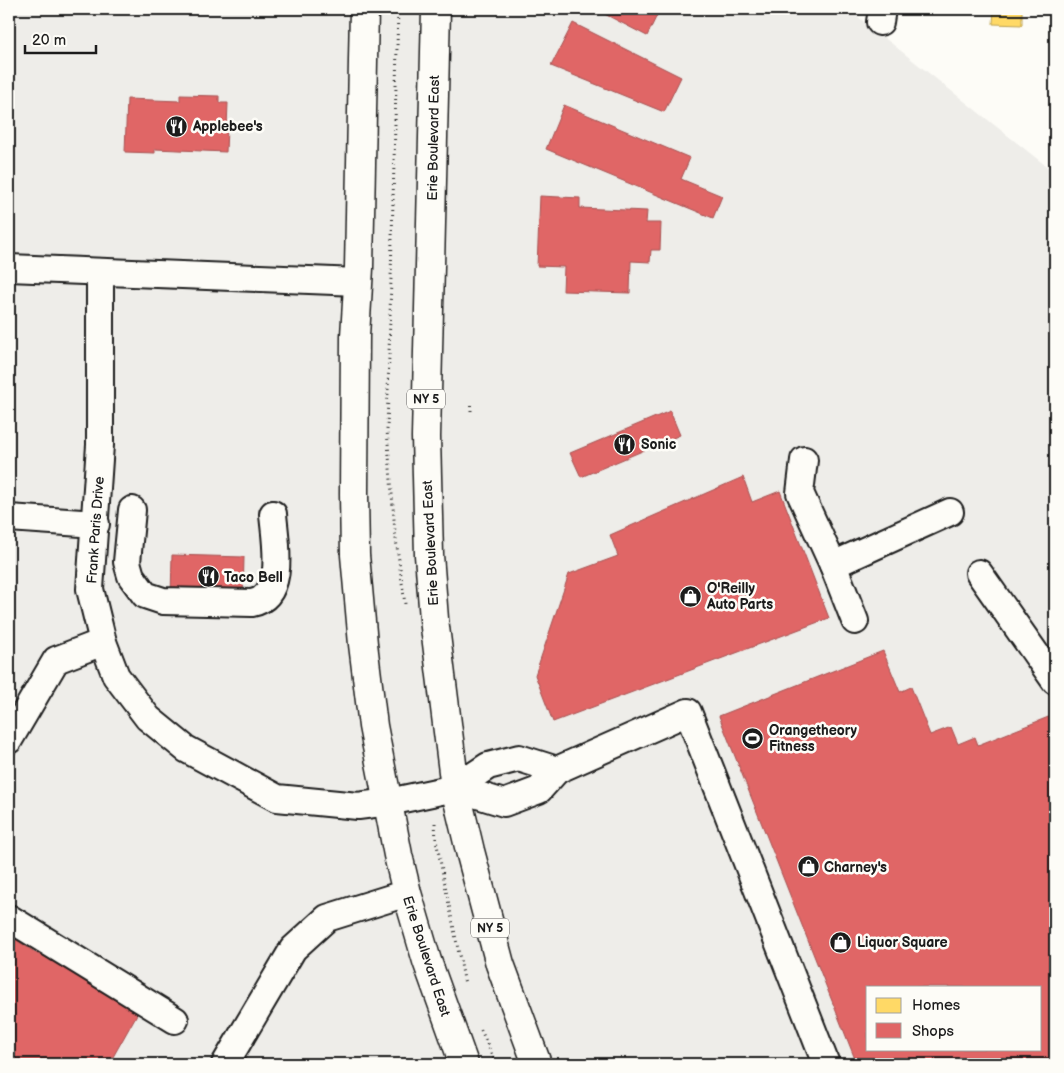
<svg xmlns="http://www.w3.org/2000/svg" width="1064" height="1073" font-family="'Balsamiq Sans',sans-serif">
  <style>
    .built { fill: #eeede9; fill-rule: evenodd }
    .homes { fill: #ffd966; stroke: #bba050 }
    .shops { fill: #e06666; stroke: #a55050; fill-rule: evenodd }
    .lines { fill: none; stroke-linecap: round; stroke-linejoin: round }
    .minor-casing { stroke: #1c1c1c; stroke-width: 30 }
    .major-casing { stroke: #1c1c1c; stroke-width: 31 }
    .path { stroke: #1c1c1c; stroke-width: 3; stroke-dasharray: 1 4; stroke-linecap: butt }
    .minor { stroke: #fdfcf7; stroke-width: 26 }
    .major { stroke: #fdfcf7; stroke-width: 28 }
    .labels { text-anchor: middle; stroke-width: 5; stroke-linejoin: round; paint-order: stroke }
    .shield { fill: #fdfcf7; stroke: #605f5e; stroke-width: 1 }
    .shield-label { font-size: 12px; font-weight: bold; fill: #1c1c1c }
    .poi-label { font-size: 14px; font-weight: bold; fill: #1c1c1c; stroke: #fdfcf7; text-anchor: start }
    .street-label { font-size: 14px; fill: #1c1c1c; stroke: #fdfcf7 }
  </style>
  <rect width="100%" height="100%" fill="#fdfcf7"/>
  <filter id="ink" filterUnits="userSpaceOnUse"><feTurbulence type="fractalNoise" baseFrequency=".02" numOctaves="2"/><feDisplacementMap in="SourceGraphic" scale="10" xChannelSelector="R" yChannelSelector="G"/><feConvolveMatrix kernelMatrix="1 2 1 2 8 2 1 2 1" color-interpolation-filters="sRGB"/></filter>
  <g filter="url(#ink)">
    <path class="built" d="M9 9H848L1055 173V1064H9ZM868 987H1040V1049H868Z"/>
    <path class="homes" d="M994 9H1022V25L993 24Z"/>
    <g class="shops">
      <path d="M595 9H660L647 36Z"/>
      <path d="M573 23 681 77 664 112 551 66Z"/>
      <path d="M180 95 219 96V103H228L226 152 155 149V153L125 152 127 99 180 101Z"/>
      <path d="M564 105 690 158 681 179 722 196 713 218 546 149Z"/>
      <path d="M540 196 580 198V208L647 211 646 223H661L660 250H651L650 262 631 261 630 293 563 291 564 267 537 266Z"/>
      <path d="M670 411 680 435 581 477 570 453Z"/>
      <path d="M743 477 752 502 780 491 829 618 553 722 535 675 569 574 618 556 610 535Z"/>
      <path d="M172 555 244 557 243 599 171 597Z"/>
      <path d="M883 651 900 692 911 687 930 735 951 727 958 744 975 737 978 745 1051 716 1055 728V1064H857L719 716ZM868 987H1040V1049H868Z"/>
      <path d="M9 935 39 955 43 949 141 1007 109 1064H9Z"/>
    </g>
    <g class="lines">
      <defs>
        <g id="minor">
          <path d="M880 22 882 9"/>
          <path d="M9 268 358 282"/>
          <path d="M100 272V445L90 589 103 642 116 676 148 718 186 749 277 798 358 806 389 802 455 788 488 766 519 758 557 770"/>
          <path d="M804 460 800 493 833 565 855 621"/>
          <path d="M132 510 127 562 131 576 145 595 163 601 252 603C287 596 275 540 273 514"/>
          <path d="M9 518 96 524"/>
          <path d="M833 565 950 512"/>
          <path d="M979 573 1055 681"/>
          <path d="M9 740 56 660 103 642"/>
          <path d="M455 788 504 803 539 790 557 770 688 712 826 1064"/>
          <path d="M9 918 175 1020"/>
          <path d="M225 1064 293 949 327 918 407 893"/>
        </g>
        <g id="major">
          <path d="M364 9 359 268 355 336 354 494 355 555 363 644 373 726 398 855 407 893 427 961 464 1064"/>
          <path d="M436 9 426 437 429 555 434 619 455 788 470 851 500 964 537 1064"/>
        </g>
      </defs>
      <use href="#minor" class="minor-casing"/>
      <use href="#major" class="major-casing"/>
      <g class="path">
        <path d="M398 9 387 430 395 532 405 604"/>
        <path d="M471 405V414"/>
        <path d="M435 823 436 840 465 984"/>
        <path d="M481 1030 496 1064"/>
      </g>
      <use href="#minor" class="minor"/>
      <use href="#major" class="major"/>
    </g>
  </g>
  <defs>
    <symbol id="restaurant-disc" viewBox="-11 -11 22 22"><circle r="9.5" fill="#1c1c1c" stroke="#fdfcf7"/><path d="M-5-6h1v4h1v-4h1v4h1v-4h1v5L-1.5 .5V6h-2V.5L-5-1ZM5-6V6H3V1.5H1.5Q1.5-4 5-6Z" fill="#fff"/></symbol>
    <symbol id="shop-disc" viewBox="-11 -11 22 22"><circle r="9.5" fill="#1c1c1c" stroke="#fdfcf7"/><path d="M-5-2.5h2.3a2.7 3.5 0 0 1 5.4 0H5L5.5 6h-11ZM-1.5-2.5h3a1.5 2.3 0 0 0-3 0Z" fill="#fff"/></symbol>
    <symbol id="stadium-disc" viewBox="-11 -11 22 22"><circle r="9.5" fill="#1c1c1c" stroke="#fdfcf7"/><path d="M0-5a6.5 5 0 1 0 0 10a6.5 5 0 1 0 0-10ZM-3.5-1.8h7v3.6h-7Z" fill="#fff"/></symbol>
  </defs>
  <g fill-rule="evenodd">
    <use href="#restaurant-disc" x="164" y="114" width="25" height="25"/>
    <use href="#restaurant-disc" x="612" y="432" width="25" height="25"/>
    <use href="#restaurant-disc" x="196" y="564" width="25" height="25"/>
    <use href="#shop-disc" x="678" y="584" width="25" height="25"/>
    <use href="#stadium-disc" x="740" y="726" width="25" height="25"/>
    <use href="#shop-disc" x="796" y="854" width="25" height="25"/>
    <use href="#shop-disc" x="828" y="930" width="25" height="25"/>
  </g>
  <g class="labels">
    <g class="shield">
      <rect x="407" y="389.5" width="38" height="19" rx="4"/>
      <rect x="471" y="918.5" width="38" height="19" rx="4"/>
    </g>
    <g class="shield-label">
      <text x="426" y="403">NY 5</text>
      <text x="490" y="932">NY 5</text>
    </g>
    <g class="poi-label">
      <text x="193" y="131">Applebee's</text>
      <text x="641" y="449">Sonic</text>
      <text x="224" y="582">Taco Bell</text>
      <text x="707" y="593">O'Reilly<tspan x="707" dy="16">Auto Parts</tspan></text>
      <text x="769" y="735">Orangetheory<tspan x="769" dy="16">Fitness</tspan></text>
      <text x="824" y="872">Charney's</text>
      <text x="857" y="947">Liquor Square</text>
    </g>
    <g class="street-label">
      <text transform="translate(433 138) rotate(-89)" y="5">Erie Boulevard East</text>
      <text transform="translate(95 530) rotate(-86)" y="5">Frank Paris Drive</text>
      <text transform="translate(430 543) rotate(-93)" y="5">Erie Boulevard East</text>
      <text transform="translate(427 956) rotate(72)" y="5">Erie Boulevard East</text>
    </g>
  </g>
  <rect width="1064" height="1073" fill="none" stroke="#fdfcf7" stroke-width="30"/>
  <rect x="15" y="15" width="1034" height="1043" fill="none" stroke="#1c1c1c" stroke-width="2" filter="url(#ink)"/>
  <rect x="866" y="986" width="175" height="65" fill="#fdfcf7" stroke="#a3a29f"/>
  <rect x="876" y="998" width="25" height="15" fill="#ffd966" stroke="#a3a29f"/>
  <text x="912" y="1010" font-size="15" fill="#1c1c1c">Homes</text>
  <rect x="876" y="1023" width="25" height="15" fill="#e06666" stroke="#a3a29f"/>
  <text x="912" y="1036" font-size="15" fill="#1c1c1c">Shops</text>
  <path d="M25 45v8h71v-8" fill="none" stroke="#1c1c1c" stroke-width="2.5"/>
  <text x="32" y="45" font-size="15" fill="#1c1c1c" stroke="#fdfcf7" stroke-width="4" paint-order="stroke">20 m</text>
</svg>
